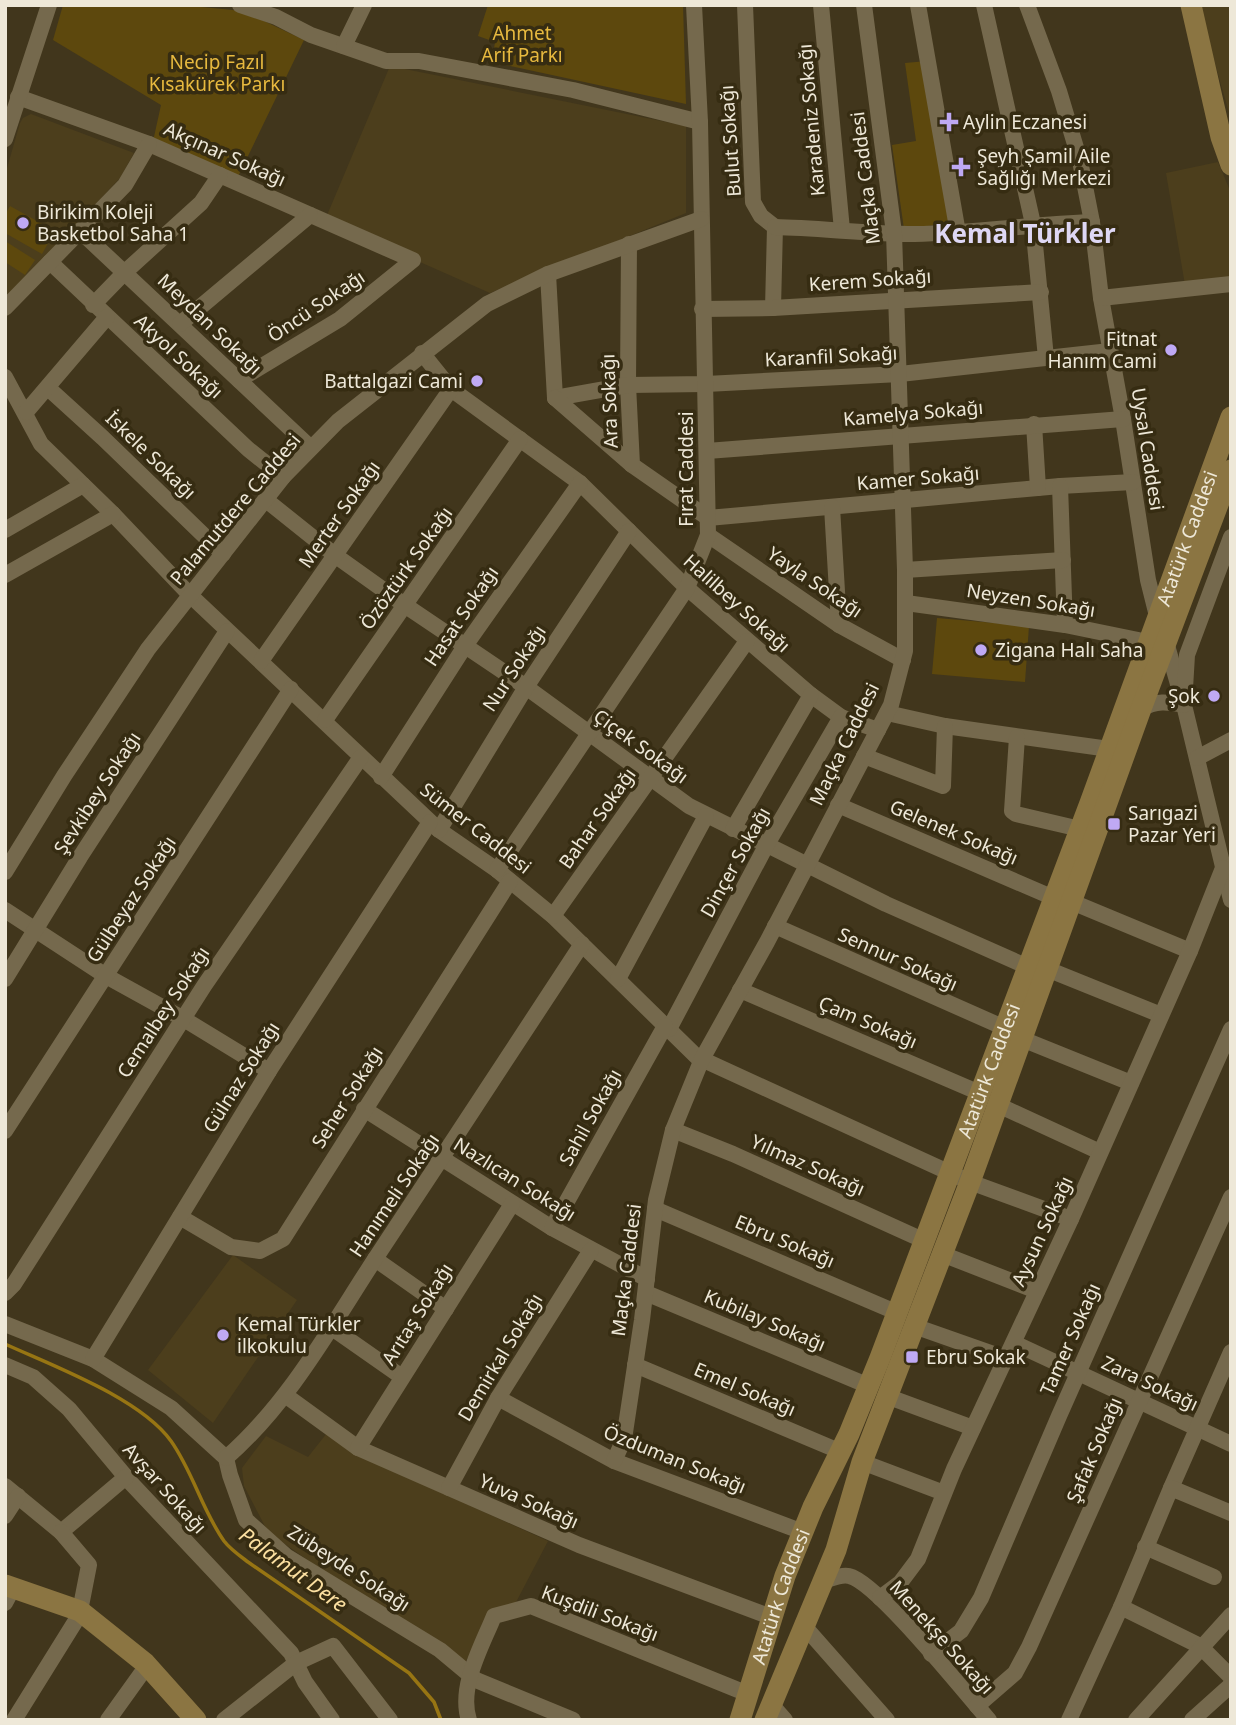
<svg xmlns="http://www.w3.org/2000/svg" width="1236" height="1725" font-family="'Noto Sans',sans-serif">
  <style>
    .built { fill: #4c3e1c }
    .green { fill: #5d480d }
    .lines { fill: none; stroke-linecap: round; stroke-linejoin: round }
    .stream { stroke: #977513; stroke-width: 3.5 }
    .minor { stroke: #75694d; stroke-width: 16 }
    .major { stroke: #8b7542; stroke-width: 21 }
    .poi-dot { fill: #bfa9f4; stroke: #362c12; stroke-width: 2.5 }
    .labels { text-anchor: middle; stroke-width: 7; stroke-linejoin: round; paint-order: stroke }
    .park-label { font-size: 19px; fill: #e7b93f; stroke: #362c12 }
    .street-label { font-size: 19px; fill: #eee8d8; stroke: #362c12 }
    .poi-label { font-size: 19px; fill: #eee8d8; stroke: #362c12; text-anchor: start }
    .water-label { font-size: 21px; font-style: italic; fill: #fce0a1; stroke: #362c12 }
    .district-label { font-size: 26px; font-weight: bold; fill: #ded7f4; stroke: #362c12 }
  </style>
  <rect width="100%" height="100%" fill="#41361c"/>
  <g class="built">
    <path d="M1199 5H1231V119L1221 85Z"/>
    <path d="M390 66 686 126V213L490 293 325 220Z"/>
    <path d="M31 114 134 153 120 178 5 301V175L20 123 23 118Z"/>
    <path d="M1218 162 1231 193V281L1185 285 1166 173Z"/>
    <path d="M233 1255 297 1300 213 1423 148 1370Z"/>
    <path d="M327 1433 354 1453 548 1541 514 1606 492 1611 462 1669 268 1532 244 1486 242 1468 266 1436 308 1457Z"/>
  </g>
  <g class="green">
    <path d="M63 5H181L243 11 304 40 234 185 152 146 161 105 53 40Z"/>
    <path d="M488 5H683L686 104 492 62 495 42 478 36Z"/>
    <path d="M927 61 951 223 904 229 892 145 916 141 905 63Z"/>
    <path d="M10 206 55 231 42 254 5 233V215Z"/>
    <path d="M5 241 35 260 25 275 5 262Z"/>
    <path d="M937 618 1029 626 1025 682 932 674Z"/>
  </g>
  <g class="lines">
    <path class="stream" d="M5 1344C53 1366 140 1398 171 1441 193 1472 202 1510 224 1541 230 1549 240 1556 248 1562L409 1673 434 1702 441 1720"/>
    <g class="minor">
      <path d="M240 5 276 17 311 35 386 61H419L573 90 700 122"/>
      <path d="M745 5 753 202 761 216 775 227 773 308"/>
      <path d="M821 5 842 230"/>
      <path d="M918 5 958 233"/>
      <path d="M984 5 1033 224 1046 358"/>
      <path d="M1027 5 1059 91 1080 161 1092 222 1101 298 1123 419 1148 580 1158 620"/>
      <path d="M344 46 364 5"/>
      <path d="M18 97 149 144 413 260 340 319 239 380"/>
      <path d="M5 139 49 5"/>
      <path d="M775 227C821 228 868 234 915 234 974 233 1033 224 1092 222"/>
      <path d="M80 231 311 448"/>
      <path d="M629 244 628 385 632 465 708 518 1060 486 1133 482"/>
      <path d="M50 262 248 449 283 477"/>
      <path d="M548 274 555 398"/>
      <path d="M1101 298 1231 284"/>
      <path d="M93 305 125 272 201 203 220 175"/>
      <path d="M5 308 125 185 149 144"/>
      <path d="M702 309 773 308 1041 292"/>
      <path d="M180 324 310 215"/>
      <path d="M422 353 451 389 580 483 687 588 811 695 841 717 878 730"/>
      <path d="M5 377 41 444 113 514 190 595 439 830 497 870 553 916 697 1057 970 1182 1071 1219"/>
      <path d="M48 388 103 438 223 554"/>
      <path d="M555 398 628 385 706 384 900 374 1110 351"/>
      <path d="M555 398 632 465"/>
      <path d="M26 412 107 317"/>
      <path d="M1034 424 1038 488"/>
      <path d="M707 451 1123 419"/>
      <path d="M1060 486 1065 625"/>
      <path d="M266 500 336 556 406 606 526 687 689 806 886 904 1028 967"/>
      <path d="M832 507 839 625"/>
      <path d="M5 530 83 485"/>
      <path d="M708 535 839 625 903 660"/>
      <path d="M905 570 1063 560"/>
      <path d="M5 575 113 514"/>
      <path d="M906 603 1065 625 1148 642"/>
      <path d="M1166 642 1184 705 1231 900"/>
      <path d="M261 661 451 389"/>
      <path d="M1141 709C1156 700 1168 702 1184 705L1187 655 1231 537"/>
      <path d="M887 713 945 726 1109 749"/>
      <path d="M325 720 520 439"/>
      <path d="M1017 737 1012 811 1016 814 1080 829"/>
      <path d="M864 756 943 786 945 726"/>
      <path d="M1197 758 1231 740"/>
      <path d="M381 777 465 646 580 483"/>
      <path d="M838 805 1054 898"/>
      <path d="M733 829 811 695"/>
      <path d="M439 830 526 687 629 531"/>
      <path d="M497 870 687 588 708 535 700 122 694 5"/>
      <path d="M5 872 64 776 148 649 283 477 338 421 487 304 548 274 701 219"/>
      <path d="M1072 902 1190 951"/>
      <path d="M5 910 106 976 182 1018 269 1071"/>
      <path d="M553 916 747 641"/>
      <path d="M775 926 1005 1028"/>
      <path d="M1047 969 1161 1015"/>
      <path d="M5 979 80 857 227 631"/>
      <path d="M618 979 706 816"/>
      <path d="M740 990 980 1093"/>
      <path d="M669 1029 766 846 841 717"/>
      <path d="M1022 1039 1131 1083"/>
      <path d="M998 1105 1100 1152"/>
      <path d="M364 1109 552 1228 647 1279"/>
      <path d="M673 1130 733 1154 925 1241"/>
      <path d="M5 1131 291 689"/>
      <path d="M655 1209 898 1313"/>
      <path d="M180 1217 231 1247 260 1251 283 1239 510 881"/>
      <path d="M552 1228 665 1026"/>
      <path d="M942 1254 1037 1291"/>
      <path d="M375 1259 446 1309"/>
      <path d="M5 1293 14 1284 204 986 361 757"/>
      <path d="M646 1293 869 1386"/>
      <path d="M5 1324 93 1359 171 1408 226 1458 230 1475 246 1520 286 1556 440 1650 476 1680 573 1720"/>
      <path d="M914 1326 1005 1358"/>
      <path d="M332 1328 402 1377"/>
      <path d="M1014 1343 1231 1444"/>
      <path d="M93 1359 269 1071 430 822"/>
      <path d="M5 1365 33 1377 69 1409 130 1482 291 1653 305 1682 332 1720"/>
      <path d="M635 1365 839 1451"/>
      <path d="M285 1395 358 1448 579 1545 771 1617"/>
      <path d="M889 1397 973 1428"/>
      <path d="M498 1398 614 1461 803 1532"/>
      <path d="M358 1448 512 1204"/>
      <path d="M226 1458C289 1403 330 1328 375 1259 444 1154 514 1049 582 944"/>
      <path d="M614 1461 624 1439 642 1320 656 1200 673 1130 702 1059 767 942 891 705 905 651V570L894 233 864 5"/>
      <path d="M862 1462 944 1493"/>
      <path d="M5 1486 61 1532 126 1477"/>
      <path d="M449 1488 498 1398 591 1250"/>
      <path d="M1171 1488 1231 1352"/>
      <path d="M5 1516 18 1496"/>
      <path d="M61 1532 89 1565 80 1611"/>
      <path d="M1145 1547 1214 1577"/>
      <path d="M823 1581C831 1579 841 1574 849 1576 877 1582 965 1693 989 1720"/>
      <path d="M880 1598 900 1583 918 1559 954 1469 1071 1219 1190 951 1223 868"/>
      <path d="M5 1603 13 1588"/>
      <path d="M1121 1607 1200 1646 1231 1677"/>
      <path d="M805 1627 887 1720"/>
      <path d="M931 1654 961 1631 981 1598 1059 1416 1231 1029"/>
      <path d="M771 1704 785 1720"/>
      <path d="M977 1706 1015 1673 1029 1647 1231 1197"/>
      <path d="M14 1720 75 1622"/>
      <path d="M108 1720 141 1674"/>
      <path d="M224 1720 296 1663 333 1646 390 1720"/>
      <path d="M469 1720C458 1687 482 1646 494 1616L531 1606 748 1694"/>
      <path d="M1069 1720 1121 1607 1171 1488 1231 1513"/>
      <path d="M1136 1720 1231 1615"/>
      <path d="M1192 1720 1231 1685"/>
    </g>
    <g class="major">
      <path d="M1191 5 1221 137 1231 165"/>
      <path d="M5 1585 80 1611 145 1663 196 1720"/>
      <path id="s1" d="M740 1720 785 1576 813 1507 849 1434 880 1358 1090 803 1231 417"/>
      <path d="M765 1720 836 1550 862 1462 970 1182 1141 709 1231 470"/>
    </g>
  </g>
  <g class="poi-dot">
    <path d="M945.5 111.5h7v7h7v7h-7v7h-7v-7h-7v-7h7z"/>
    <path d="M957.5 156.5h7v7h7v7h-7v7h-7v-7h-7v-7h7z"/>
    <circle cx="23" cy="223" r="7"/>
    <circle cx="1171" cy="350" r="7"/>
    <circle cx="477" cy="381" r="7"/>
    <circle cx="981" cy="650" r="7"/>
    <circle cx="1214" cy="696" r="7"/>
    <rect x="1107" y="817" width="14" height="14" rx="3.5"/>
    <circle cx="223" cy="1335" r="7"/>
    <rect x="905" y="1350" width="14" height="14" rx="3.5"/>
  </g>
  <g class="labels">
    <g class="park-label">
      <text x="522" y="40">Ahmet<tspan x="522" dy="22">Arif Parkı</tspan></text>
      <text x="217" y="69">Necip Fazıl<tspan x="217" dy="22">Kısakürek Parkı</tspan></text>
    </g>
    <g class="street-label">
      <text transform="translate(811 120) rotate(-95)" y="7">Karadeniz Sokağı</text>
      <text transform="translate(730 141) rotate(-94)" y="7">Bulut Sokağı</text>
      <text transform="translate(225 154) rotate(24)" y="7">Akçınar Sokağı</text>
      <text transform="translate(865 178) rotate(-97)" y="7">Maçka Caddesi</text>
      <text transform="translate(870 280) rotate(-4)" y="7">Kerem Sokağı</text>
      <text transform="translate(316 306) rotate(-34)" y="7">Öncü Sokağı</text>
      <text transform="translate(210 324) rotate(44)" y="7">Meydan Sokağı</text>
      <text transform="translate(179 356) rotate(43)" y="7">Akyol Sokağı</text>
      <text transform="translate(831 356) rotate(-3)" y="7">Karanfil Sokağı</text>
      <text transform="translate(609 401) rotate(-92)" y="7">Ara Sokağı</text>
      <text transform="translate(913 413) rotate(-5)" y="7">Kamelya Sokağı</text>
      <text transform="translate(1148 449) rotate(81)" y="7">Uysal Caddesi</text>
      <text transform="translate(151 455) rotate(44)" y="7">İskele Sokağı</text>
      <text transform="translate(686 469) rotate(-90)" y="7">Fırat Caddesi</text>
      <text transform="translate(918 478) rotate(-5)" y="7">Kamer Sokağı</text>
      <text transform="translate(235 509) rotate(-50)" y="7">Palamutdere Caddesi</text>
      <text transform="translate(339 514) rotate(-55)" y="7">Merter Sokağı</text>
      <text dy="7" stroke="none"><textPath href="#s1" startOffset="1264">Atatürk Caddesi</textPath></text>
      <text transform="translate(406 568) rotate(-55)" y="7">Özöztürk Sokağı</text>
      <text transform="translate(815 582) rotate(34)" y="7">Yayla Sokağı</text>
      <text transform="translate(1031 600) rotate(9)" y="7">Neyzen Sokağı</text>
      <text transform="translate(737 603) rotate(42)" y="7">Halilbey Sokağı</text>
      <text transform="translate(461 616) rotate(-56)" y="7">Hasat Sokağı</text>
      <text transform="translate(514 668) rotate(-57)" y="7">Nur Sokağı</text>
      <text transform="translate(844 744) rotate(-64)" y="7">Maçka Caddesi</text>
      <text transform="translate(641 746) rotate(36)" y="7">Çiçek Sokağı</text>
      <text transform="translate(97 793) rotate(-57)" y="7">Şevkibey Sokağı</text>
      <text transform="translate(597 818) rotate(-55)" y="7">Bahar Sokağı</text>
      <text transform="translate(476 828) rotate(38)" y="7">Sümer Caddesi</text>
      <text transform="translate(954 832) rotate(23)" y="7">Gelenek Sokağı</text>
      <text transform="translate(735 862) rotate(-61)" y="7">Dinçer Sokağı</text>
      <text transform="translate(131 899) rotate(-57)" y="7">Gülbeyaz Sokağı</text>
      <text transform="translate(898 959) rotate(24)" y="7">Sennur Sokağı</text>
      <text transform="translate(163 1012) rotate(-57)" y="7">Cemalbey Sokağı</text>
      <text transform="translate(868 1022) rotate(23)" y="7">Çam Sokağı</text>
      <text dy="7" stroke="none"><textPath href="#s1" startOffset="696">Atatürk Caddesi</textPath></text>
      <text transform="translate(241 1077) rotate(-58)" y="7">Gülnaz Sokağı</text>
      <text transform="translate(347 1097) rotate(-58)" y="7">Seher Sokağı</text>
      <text transform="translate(590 1117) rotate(-61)" y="7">Sahil Sokağı</text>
      <text transform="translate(808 1165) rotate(24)" y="7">Yılmaz Sokağı</text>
      <text transform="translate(515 1179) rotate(32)" y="7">Nazlıcan Sokağı</text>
      <text transform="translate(394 1195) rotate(-56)" y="7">Hanımeli Sokağı</text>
      <text transform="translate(1042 1231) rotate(-65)" y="7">Aysun Sokağı</text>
      <text transform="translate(785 1241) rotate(23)" y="7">Ebru Sokağı</text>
      <text transform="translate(626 1270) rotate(-83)" y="7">Maçka Caddesi</text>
      <text transform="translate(417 1314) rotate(-58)" y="7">Arıtaş Sokağı</text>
      <text transform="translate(765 1320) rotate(23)" y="7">Kubilay Sokağı</text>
      <text transform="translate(1070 1339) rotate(-66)" y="7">Tamer Sokağı</text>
      <text transform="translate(500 1357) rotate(-59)" y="7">Demirkal Sokağı</text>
      <text transform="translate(1150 1383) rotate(25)" y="7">Zara Sokağı</text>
      <text transform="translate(745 1389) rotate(23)" y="7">Emel Sokağı</text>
      <text transform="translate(1094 1450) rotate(-67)" y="7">Şafak Sokağı</text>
      <text transform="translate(675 1459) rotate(22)" y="7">Özduman Sokağı</text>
      <text transform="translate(165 1488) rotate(48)" y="7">Avşar Sokağı</text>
      <text transform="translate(529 1501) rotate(24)" y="7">Yuva Sokağı</text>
      <text transform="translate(349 1568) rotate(33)" y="7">Zübeyde Sokağı</text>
      <text dy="7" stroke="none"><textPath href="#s1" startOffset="130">Atatürk Caddesi</textPath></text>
      <text transform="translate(600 1613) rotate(21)" y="7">Kuşdili Sokağı</text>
      <text transform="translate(942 1637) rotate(48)" y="7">Menekşe Sokağı</text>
    </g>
    <g class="poi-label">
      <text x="963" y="129">Aylin Eczanesi</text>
      <text x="977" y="163">Şeyh Şamil Aile<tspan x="977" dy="22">Sağlığı Merkezi</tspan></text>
      <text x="37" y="219">Birikim Koleji<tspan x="37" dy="22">Basketbol Saha 1</tspan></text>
      <text x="1157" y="346" text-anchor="end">Fitnat<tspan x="1157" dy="22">Hanım Cami</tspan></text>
      <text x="463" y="388" text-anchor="end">Battalgazi Cami</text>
      <text x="995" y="657">Zigana Halı Saha</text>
      <text x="1200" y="703" text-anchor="end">Şok</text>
      <text x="1128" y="820">Sarıgazi<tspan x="1128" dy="22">Pazar Yeri</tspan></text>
      <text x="237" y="1331">Kemal Türkler<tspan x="237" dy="22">ilkokulu</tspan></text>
      <text x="926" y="1364">Ebru Sokak</text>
    </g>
    <g class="water-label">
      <text transform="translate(293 1570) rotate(36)" y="7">Palamut Dere</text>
    </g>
    <g class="district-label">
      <text x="1025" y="243">Kemal Türkler</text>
    </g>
  </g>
  <rect width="1236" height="1725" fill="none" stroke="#eee8d8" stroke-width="14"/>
</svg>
